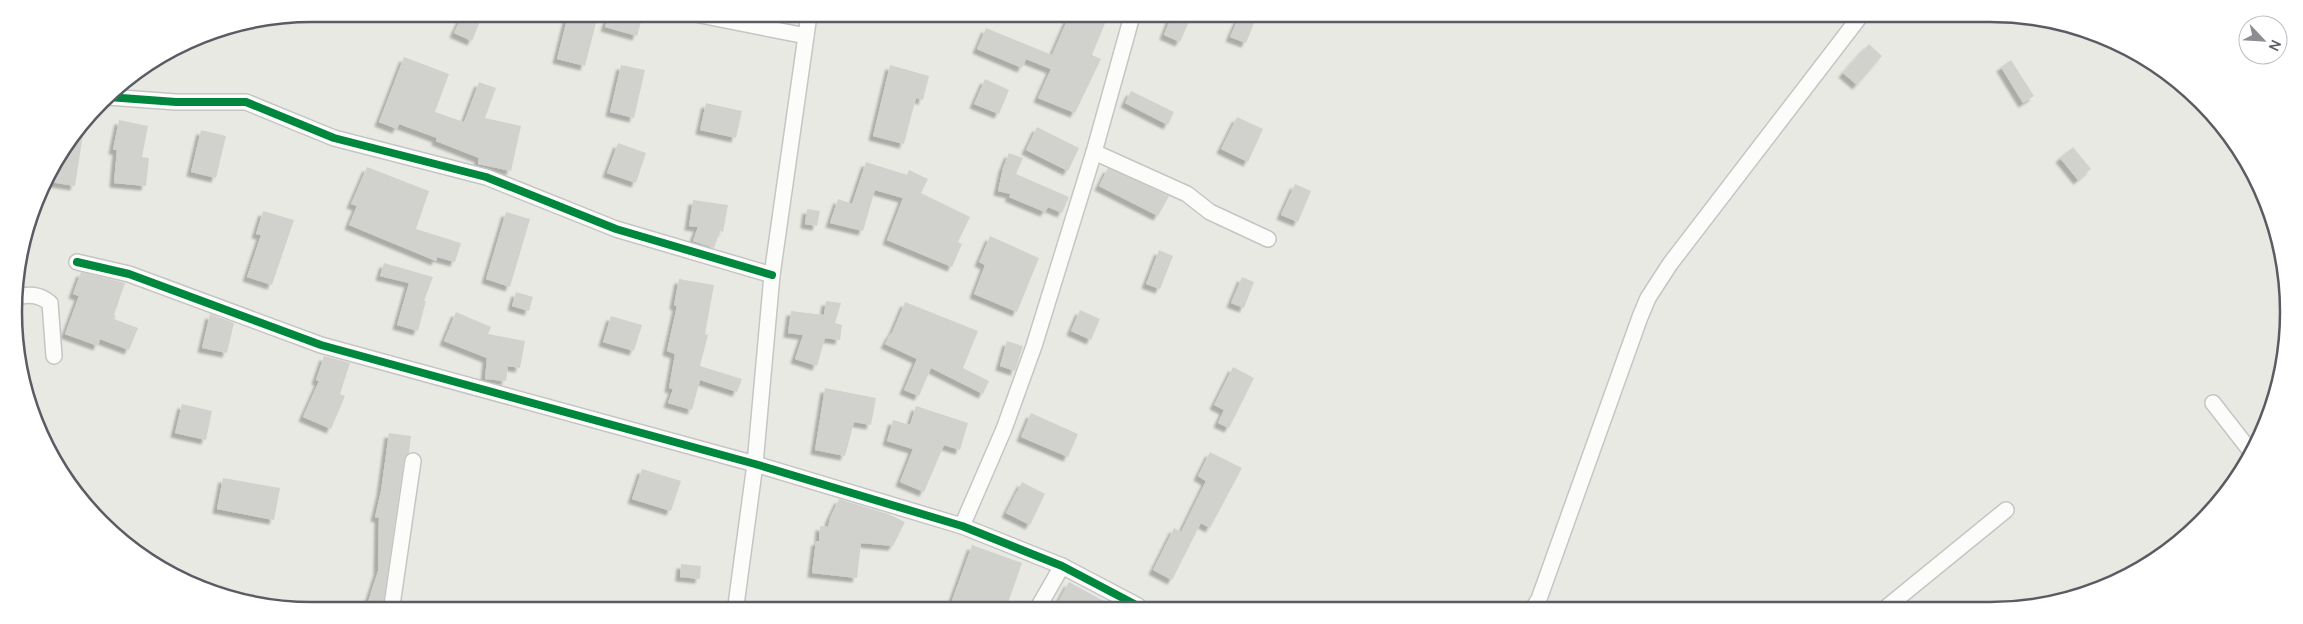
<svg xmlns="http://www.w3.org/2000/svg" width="2303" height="624" font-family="Manrope,sans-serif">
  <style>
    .building { fill: #d1d1ce; filter: url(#shadow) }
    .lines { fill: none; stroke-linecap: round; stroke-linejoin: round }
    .minor-casing { stroke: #c5c6c4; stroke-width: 18 }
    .minor { stroke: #fcfcfb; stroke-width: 15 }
    .cycleway-casing { stroke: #fff; stroke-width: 11 }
    .cycleway { stroke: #00873e; stroke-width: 8 }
    .rim { fill: none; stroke: #595c62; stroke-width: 2.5 }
  </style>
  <defs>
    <filter id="shadow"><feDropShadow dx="-4.5" dy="4.5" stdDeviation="1" flood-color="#0004"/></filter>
  </defs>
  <rect width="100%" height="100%" fill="#e9e9e4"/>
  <g class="building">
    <path d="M463 14H483L472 41 454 33Z"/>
    <path d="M568 15 597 19 585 66 557 59Z"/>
    <path d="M609 15H628L642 19 637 36 605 27Z"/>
    <path d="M1069 16H1108L1092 55 1101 59 1075 113 1038 98 1051 69 1026 59 1022 68 977 49 986 28 1052 55Z"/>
    <path d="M1171 17H1191L1180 42 1164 35Z"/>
    <path d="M1239 17 1255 21 1246 43 1230 37Z"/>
    <path d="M1869 44 1882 56 1857 85 1843 73Z"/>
    <path d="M404 57 449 74 435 112 464 122 479 82 496 88 485 118 521 126 511 171 478 164 479 158 436 141 437 138 399 124 397 129 379 122Z"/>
    <path d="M2011 60 2034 96 2023 103 2001 67Z"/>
    <path d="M621 65 645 70 634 118 610 112Z"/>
    <path d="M890 65 929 76 923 100 916 98 904 144 873 136Z"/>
    <path d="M985 79 1009 90 999 114 974 104Z"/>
    <path d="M1131 91 1174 112 1168 125 1125 103Z"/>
    <path d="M706 103 742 111 736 138 700 130Z"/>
    <path d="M1237 117 1263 129 1248 162 1221 149Z"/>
    <path d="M119 120 148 126 142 157 149 158 146 186 114 183 117 150H113Z"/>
    <path d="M1037 127 1079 148 1068 171 1026 150Z"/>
    <path d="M84 128 75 186 44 181V180Z"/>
    <path d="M201 130 226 136 216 178 191 172Z"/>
    <path d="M618 143 646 153 636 183 607 173Z"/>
    <path d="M2073 147 2091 169 2078 180 2060 158Z"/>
    <path d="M1009 153 1023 158 1016 174 1069 197 1062 213 1048 207 1045 212 1009 197 1011 194 998 191 1003 168Z"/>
    <path d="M866 162 907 175 909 170 928 179 921 193 970 217 958 242 962 244 952 267 887 240 903 198 875 190 863 231 830 223 838 199 852 204Z"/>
    <path d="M367 167 429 191 416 229 461 243 455 262 437 257 436 261 349 225 357 206 351 204Z"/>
    <path d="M1108 168 1169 196 1158 216 1099 186Z"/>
    <path d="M1295 184 1311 191 1298 222 1281 215Z"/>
    <path d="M693 200 728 205 723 232 720 231 714 248 693 241 698 227 689 226Z"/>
    <path d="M807 209 820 211 817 226 805 224Z"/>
    <path d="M263 211 294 220 272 285 247 277 261 235 256 234Z"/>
    <path d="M506 212 530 219 510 287 486 279Z"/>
    <path d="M990 236 1039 258 1017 312 974 294 985 265 979 262Z"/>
    <path d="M1159 250 1173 256 1160 289 1146 284Z"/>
    <path d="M384 263 433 277 424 301H426L418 331 397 325 409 283 380 276Z"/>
    <path d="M81 272 125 283 114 315 116 316 114 319 138 328 129 350 100 339 98 346 65 334 79 296 73 294Z"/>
    <path d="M1242 277 1254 282 1244 308 1231 303Z"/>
    <path d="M679 279 714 285 705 334 708 335 700 366 742 379 737 392 700 380 692 410 668 403 673 389 669 388 675 354 667 351 677 306 674 305Z"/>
    <path d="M516 292 533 297 529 311 512 306Z"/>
    <path d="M826 301 841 303 835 323 842 325 840 340 825 338 817 366 795 359 803 335 788 333 791 311 824 315Z"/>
    <path d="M905 302 978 331 963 368 989 381 983 394 931 368 919 396 904 390 917 359 885 344 891 333H892Z"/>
    <path d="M1080 310 1100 319 1091 340 1071 331Z"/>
    <path d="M456 312 491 327 488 334 525 341 520 368 508 366 506 381 485 379 487 358 444 341Z"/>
    <path d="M210 314 234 323 227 353 202 348Z"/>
    <path d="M611 316 642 325 634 351 603 342Z"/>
    <path d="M1007 341 1023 346 1015 371 1000 366Z"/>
    <path d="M324 356 350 363 340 394 345 396 331 429 303 417 319 381 316 380Z"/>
    <path d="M1233 367 1254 378 1229 428 1218 423 1224 410 1214 405Z"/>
    <path d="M825 388 876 398 871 425 854 422 845 456 815 450Z"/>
    <path d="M182 404 212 411 206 440 175 433Z"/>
    <path d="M916 406 968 423 960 450 944 445 924 492 900 482 913 449 887 441 893 420 910 425Z"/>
    <path d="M1031 413 1078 434 1068 457 1021 437Z"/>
    <path d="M389 433 411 436 409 453 404 460 383 605H367L378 571 379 518 375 517 381 491Z"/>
    <path d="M1210 452 1242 468 1210 528 1201 523 1172 580 1153 570 1174 528 1181 532 1206 481 1198 476Z"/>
    <path d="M642 469 681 481 671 511 632 499Z"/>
    <path d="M223 478 280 488 274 520 217 509Z"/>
    <path d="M1022 482 1045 494 1030 525 1006 513Z"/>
    <path d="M839 499 888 514 905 522 893 546 861 543 857 578 812 573 816 541H819L820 526 828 527 830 518Z"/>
    <path d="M972 545 1022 563 1007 606H950Z"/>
    <path d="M681 564 701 566 700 579 680 577Z"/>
    <path d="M1069 582 1113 606H1056Z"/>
  </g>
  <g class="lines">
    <defs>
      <g id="minor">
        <path d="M700 15 806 36"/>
        <path d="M108 97 176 102H246L334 138 486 177 616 229 772 275"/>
        <path d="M1094 152 1187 194 1210 212 1268 239"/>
        <path d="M77 262 129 274 321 345 755 464 962 526 1062 566 1138 606"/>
        <path d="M15 297C29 294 39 294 50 303L54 356"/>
        <path d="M2213 403 2252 453"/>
        <path d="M962 526 1004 429 1034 346 1094 152 1132 16"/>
        <path d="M392 605 413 461"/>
        <path d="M736 605 755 464 772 275 809 15"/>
        <path d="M1039 606 1062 566"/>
        <path d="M1534 607 1539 599 1640 317 1648 298 1670 264 1858 19"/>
        <path d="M1887 607 2006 510"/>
      </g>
    </defs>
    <use href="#minor" class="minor-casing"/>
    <use href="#minor" class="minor"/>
    <defs>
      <g id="cycleway">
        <path d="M108 97 176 102H246L334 138 486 177 616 229 772 275"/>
        <path d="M77 262 129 274 321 345 755 464 962 526 1062 566 1138 606"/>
      </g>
    </defs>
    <use href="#cycleway" class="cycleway-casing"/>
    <use href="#cycleway" class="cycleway"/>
  </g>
  <path d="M0 0H2303V624H0ZM312 22H1990A290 290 0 0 1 2280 312V312A290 290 0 0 1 1990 602H312A290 290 0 0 1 22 312V312A290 290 0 0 1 312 22Z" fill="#fff" fill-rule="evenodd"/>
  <path class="rim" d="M312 22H1990A290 290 0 0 1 2280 312V312A290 290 0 0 1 1990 602H312A290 290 0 0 1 22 312V312A290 290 0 0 1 312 22Z"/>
  <g transform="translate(2263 40) rotate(115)"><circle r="24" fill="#ffffff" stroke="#bdbec0"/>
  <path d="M0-4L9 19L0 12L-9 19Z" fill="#8b8d90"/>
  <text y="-8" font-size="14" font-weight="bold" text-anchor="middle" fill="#595c62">N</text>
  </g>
</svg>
